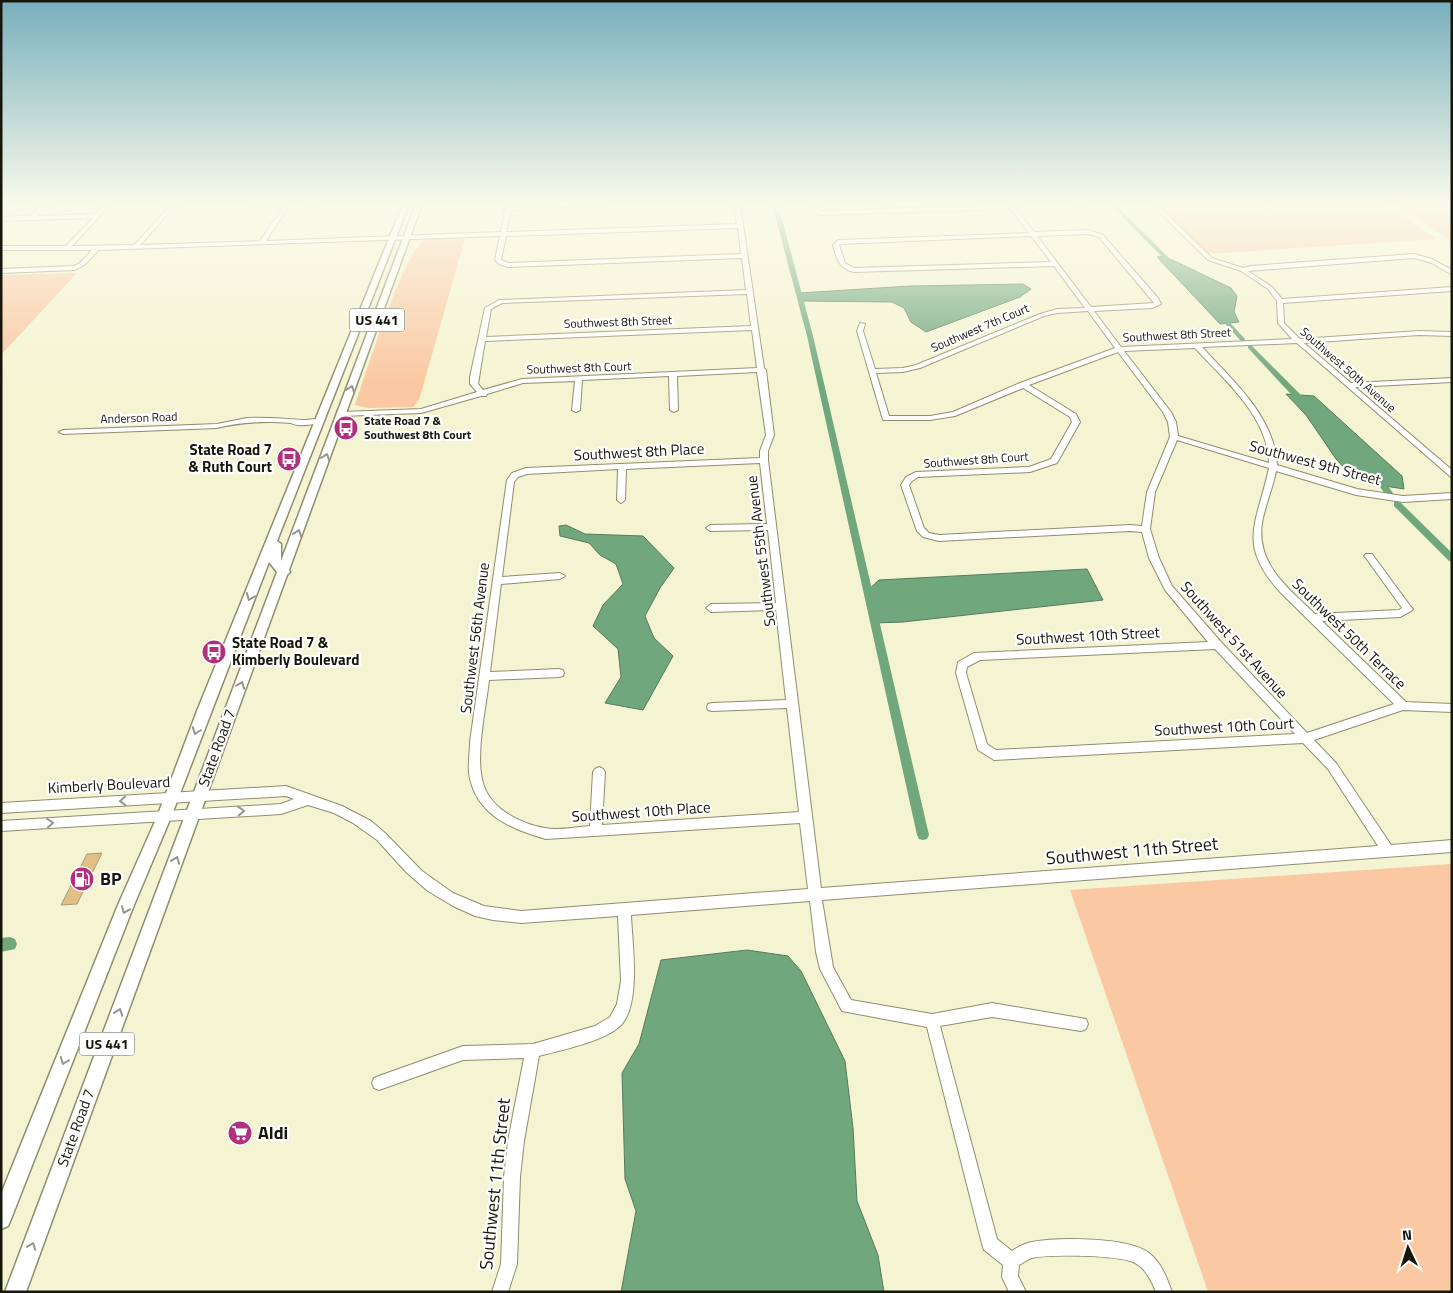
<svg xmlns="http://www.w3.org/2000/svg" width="1453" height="1293" font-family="'Titillium Web',sans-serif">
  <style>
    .green { fill: #fac8a2 }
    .water { fill: #70a77d; stroke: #557c5a }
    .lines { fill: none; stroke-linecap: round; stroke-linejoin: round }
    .canal { fill: #70a77d; fill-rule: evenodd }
    .building { fill: #e0c085; stroke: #a9997c }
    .minor-casing { stroke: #8e8d6e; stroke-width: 2 }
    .major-casing { stroke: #8e8d6e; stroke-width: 3 }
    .minor { fill: #fff; fill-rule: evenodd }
    .major { fill: #fff; fill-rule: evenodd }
    .oneway { stroke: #969691 }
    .labels { text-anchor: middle; stroke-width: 4.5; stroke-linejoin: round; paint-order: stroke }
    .far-street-label { font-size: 12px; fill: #16160a; stroke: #fff }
    .far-poi-label { font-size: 12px; font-weight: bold; fill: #16160a; stroke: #fff; text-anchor: start }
    .shield { fill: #fff; stroke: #5c5c54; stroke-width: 1 }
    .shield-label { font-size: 14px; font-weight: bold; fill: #16160a }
    .poi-label { font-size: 15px; font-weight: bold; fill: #16160a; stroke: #fff; text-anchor: end }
    .street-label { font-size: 15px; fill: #16160a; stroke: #fff }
    .near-street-label { font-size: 18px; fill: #16160a; stroke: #fff }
    .near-poi-label { font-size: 18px; font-weight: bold; fill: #16160a; stroke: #fff; text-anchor: start }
  </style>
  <rect width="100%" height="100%" fill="#f5f4d2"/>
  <g class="green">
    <path d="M1154 204H1385L1437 239 1206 254Z"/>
    <path d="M1395 204H1452V242Z"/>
    <path d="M465 239 419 400 413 407 368 408 355 405C365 377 403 252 424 241 432 237 455 239 465 239Z"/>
    <path d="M77 273 1 355V275Z"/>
    <path d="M1452 864V1292H1208L1070 890Z"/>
  </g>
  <g class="water">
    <path d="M1164 256 1231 288 1237 296 1234 312 1239 322 1220 324 1157 257Z"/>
    <path d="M1023 284 1031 289 1020 297 926 332 911 322 904 308 892 302 801 301 799 293 910 286Z"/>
    <path d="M1286 394 1314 396 1402 476 1404 489 1366 483 1349 473 1336 459 1306 415Z"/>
    <path d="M566 525 585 534 643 536 674 568 660 588 645 616 654 638 673 656 643 710 605 703 621 677 618 649 593 626 603 605 623 584 616 564 600 555 589 543 560 536 559 526Z"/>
    <path d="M1087 569 1103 600 903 622 875 623 868 590 879 580Z"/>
    <path d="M747 950 788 956 801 971 845 1061 853 1128 857 1201 878 1255 884 1292H621L636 1211 625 1179 622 1073 639 1044 661 960Z"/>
  </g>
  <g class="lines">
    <g class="canal">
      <path d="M772 204H778L813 336 929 835 927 839 923 840 919 839 917 835 807 336Z"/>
      <path d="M1110 204H1115L1175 264V266H1171Z"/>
      <path d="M1217 313H1221L1245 339V341H1241L1217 315Z"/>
      <path d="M1248 346H1252L1308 402V406H1302L1248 348Z"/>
      <path d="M1377 474 1380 475 1393 493 1392 495H1386L1374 479 1373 477Z"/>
      <path d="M1397 501 1400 502 1452 553V562L1449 561 1394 506V502Z"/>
      <path d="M10 937 15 939 17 944 15 949 1 952V938Z"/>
    </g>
  </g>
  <path class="building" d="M102 853 77 904 61 905 87 854Z"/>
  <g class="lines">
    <defs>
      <g id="minor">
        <path d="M44 204H49L37 216 96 214 106 204H111L72 246 134 245 172 204H177L140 245 260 241 282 209H252V207L254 206 310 205 313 207 310 209H287L266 241 501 232 506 204H512L511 206 618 204 511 210 506 232 737 224 734 204H740L764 368 766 370 774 435 768 451V460L821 888 1378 846 1328 769 1303 743 994 760 978 750 956 673 958 662 974 653 1208 642 1165 590 1149 558 1142 532 1130 531 939 541 923 537 917 531 901 485 906 477 916 472 1029 467 1051 459 1072 422 1070 417 1023 388 955 416 930 420H883L857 331 860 323 865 324 863 331 875 369 903 368 916 365 1040 314 1057 309 1085 308 1054 266 854 272C838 268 837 259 833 245L838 240 1029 233 1011 209 823 215 814 213 809 204H814L818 211H823L1013 204 1034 232 1088 230 1103 235 1158 298 1161 304 1152 308 1094 311 1121 347 1292 339 1278 323 1277 301 1268 289 1241 271 1208 260 1151 204H1156L1212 258 1243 268 1251 266 1414 254 1432 259 1452 270V275L1432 263 1414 258 1248 271 1272 287 1282 299 1452 287V291L1283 303 1284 323 1300 339 1419 331 1452 332V336L1419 335 1304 343 1351 383 1452 378V382L1355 387 1452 470V478L1297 343 1202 347C1233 381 1275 417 1277 465L1357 489 1403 496 1452 493V499L1403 502 1356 495 1276 471C1273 488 1265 505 1262 523 1256 564 1288 588 1315 614L1399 610 1402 608 1366 558 1364 556 1366 554H1372L1411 607 1413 609 1411 611 1400 617 1322 621 1406 702 1452 704V712L1403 710 1314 740 1336 763 1391 845 1452 840V852L822 900 833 967 851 1000 932 1014 992 1003 1086 1019 1088 1024 1086 1029 1081 1031 992 1017 940 1026 997 1239 1012 1251C1018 1247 1025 1243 1032 1242 1058 1237 1129 1237 1149 1253 1161 1262 1167 1278 1172 1292H1156C1152 1281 1144 1266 1133 1262 1116 1255 1050 1254 1032 1258 1028 1259 1023 1263 1019 1265L1018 1276 1026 1292H1009L1002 1277 1003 1265 984 1250 982 1244 927 1027 842 1011 820 969 816 952 810 901 631 915C632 943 642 1007 619 1027 602 1042 561 1050 539 1056L524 1141 520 1177 517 1264 508 1292H492L501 1264 504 1177 508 1141 524 1058 463 1060 379 1090 374 1088 372 1083 374 1078 379 1076 463 1046 533 1044 595 1026 610 1017 617 1004 621 981 618 916 521 923 493 920 475 916 453 906 428 891 407 873 377 840 353 823 334 813 308 805 281 814 1 831V821L281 804 294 799 286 796 1 813V803L286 786 342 806 371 821 385 833 422 871 453 893 484 906 521 911 808 889 800 823 546 839C510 829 475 814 469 773 468 763 470 752 470 742L507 480 512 473 526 468 760 458V451L766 435 757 372 677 376 678 410 674 412 670 410 669 376 582 380 580 410 576 412 572 410 575 381 523 383 487 394 486 396H481L421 413 342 416 338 414 342 412 421 409 477 392 470 384V377L485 308 499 300 746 290 742 258 508 267 499 264 495 260 500 236 99 250 84 265 75 270 1 273V269L74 266 80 263 92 250H1V246H66L93 218 1 221V217L30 216ZM738 228 741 254 508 263 501 260 506 236ZM1088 234 1099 237 1154 303 1091 307 1037 236ZM1031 236 1051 262 854 268 845 263 839 245 840 244ZM747 294 751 326 486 337 491 309 502 303ZM1088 311 1115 348 1020 383 953 412 930 416H889L876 373 903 372 920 368 1044 316 1057 313ZM752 330 757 368 522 379 483 390 478 384 485 341ZM1195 348C1224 380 1268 416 1269 463L1178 436 1176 422 1171 412 1124 351ZM1118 352 1163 412 1168 422 1170 437 1147 492 1142 526 1130 525 939 535 929 533 924 528 909 485 912 481 918 477 1030 472 1057 463 1080 422 1076 414 1029 385ZM1177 440 1269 468C1257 524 1236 544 1281 593L1394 704 1307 733 1221 642 1172 586 1159 558 1150 529 1155 492ZM760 463 767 524 710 525 706 528 710 531 768 530 776 603 711 604 706 608 711 612 776 610 786 700 712 703 708 704 707 707 708 710 712 711 787 708 799 812 602 825 605 772 603 769 599 767 595 769 593 772 590 826C576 827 558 831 545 828 522 824 492 810 484 786 474 759 486 709 489 680L559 677 563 676 564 673 563 670 559 669 490 672 501 584 560 579 565 576 560 573 502 577 514 482 518 477 527 474 618 469 617 500 621 503 625 500 626 469ZM1215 649 1295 734 996 750 987 744 966 673 967 667 980 660Z"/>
        <path d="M1073 204H1078L1084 210 1079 211Z"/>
        <path d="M247 418C266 417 285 419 304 420 311 420 318 417 324 421 317 425 297 427 291 423 266 421 241 422 217 428L63 434 59 432 63 430 217 424Z"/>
      </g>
      <path id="major" d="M403 204H409L277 541 281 544V561L416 204H422L289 570 290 572 287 575 26 1292H5L277 572 269 562 171 817 134 905 11 1219 8 1226 1 1229V1194L118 905 157 817 197 711Z"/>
    </defs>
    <use href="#minor" class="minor-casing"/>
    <use href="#major" class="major-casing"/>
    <use href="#minor" class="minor"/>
    <use href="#major" class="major"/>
  </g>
  <defs><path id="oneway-chevron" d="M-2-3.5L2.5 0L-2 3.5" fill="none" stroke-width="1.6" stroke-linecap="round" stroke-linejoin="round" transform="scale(1.25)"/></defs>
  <g class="oneway">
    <use href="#oneway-chevron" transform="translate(351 389) rotate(-70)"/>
    <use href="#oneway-chevron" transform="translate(326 457) rotate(-70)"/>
    <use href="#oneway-chevron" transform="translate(298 533) rotate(-70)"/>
    <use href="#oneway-chevron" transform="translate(250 597) rotate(112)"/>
    <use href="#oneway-chevron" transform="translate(241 685) rotate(-69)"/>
    <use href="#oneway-chevron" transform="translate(196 731) rotate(111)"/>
    <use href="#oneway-chevron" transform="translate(123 801) rotate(177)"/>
    <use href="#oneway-chevron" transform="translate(241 811) rotate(-4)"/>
    <use href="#oneway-chevron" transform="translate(50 823) rotate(-4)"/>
    <use href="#oneway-chevron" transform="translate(176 860) rotate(-70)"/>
    <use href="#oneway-chevron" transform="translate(125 910) rotate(112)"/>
    <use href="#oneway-chevron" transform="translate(119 1012) rotate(-70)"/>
    <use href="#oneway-chevron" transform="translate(64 1061) rotate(112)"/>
    <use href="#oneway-chevron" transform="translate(32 1246) rotate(-70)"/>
  </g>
  <linearGradient id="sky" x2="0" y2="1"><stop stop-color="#78afbd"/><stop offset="0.53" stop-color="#fafaeb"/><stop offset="1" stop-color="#fafaeb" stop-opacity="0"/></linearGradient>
  <rect width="1453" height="385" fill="url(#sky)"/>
  <defs>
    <symbol id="bus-disc" viewBox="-11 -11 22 22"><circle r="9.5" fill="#b1307b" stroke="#fff"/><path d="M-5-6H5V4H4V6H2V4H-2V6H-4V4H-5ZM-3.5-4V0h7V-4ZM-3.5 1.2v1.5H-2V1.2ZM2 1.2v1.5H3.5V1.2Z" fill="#fff"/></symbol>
    <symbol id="fuel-disc" viewBox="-11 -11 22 22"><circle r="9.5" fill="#b1307b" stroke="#fff"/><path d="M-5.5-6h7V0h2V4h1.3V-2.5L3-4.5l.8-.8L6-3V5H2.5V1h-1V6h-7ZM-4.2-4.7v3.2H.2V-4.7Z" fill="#fff"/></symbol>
    <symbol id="supermarket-disc" viewBox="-11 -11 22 22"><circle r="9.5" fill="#b1307b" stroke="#fff"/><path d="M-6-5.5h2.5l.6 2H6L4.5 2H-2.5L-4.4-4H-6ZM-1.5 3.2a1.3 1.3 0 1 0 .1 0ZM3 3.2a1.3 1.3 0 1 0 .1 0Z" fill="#fff"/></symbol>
  </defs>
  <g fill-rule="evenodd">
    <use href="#bus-disc" x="332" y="414" width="28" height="28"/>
    <use href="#bus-disc" x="275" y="445" width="28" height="28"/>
    <use href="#bus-disc" x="200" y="638" width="28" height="28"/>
    <use href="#fuel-disc" x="68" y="865" width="28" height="28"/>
    <use href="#supermarket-disc" x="226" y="1119" width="28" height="28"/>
  </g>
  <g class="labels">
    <g class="far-street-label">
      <text transform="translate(618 322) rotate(-2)" y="4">Southwest 8th Street</text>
      <text transform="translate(980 328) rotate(-23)" y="4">Southwest 7th Court</text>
      <text transform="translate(1177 335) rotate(-3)" y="4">Southwest 8th Street</text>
      <text transform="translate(579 368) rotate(-2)" y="4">Southwest 8th Court</text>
      <text transform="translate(1348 370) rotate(41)" y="4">Southwest 50th Avenue</text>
      <text transform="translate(139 418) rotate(-2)" y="4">Anderson Road</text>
      <text transform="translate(976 460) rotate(-4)" y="4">Southwest 8th Court</text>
    </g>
    <g class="far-poi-label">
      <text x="364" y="425">State Road 7 &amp;<tspan x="364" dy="14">Southwest 8th Court</tspan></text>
    </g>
    <g class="shield">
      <rect x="349.5" y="308.5" width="55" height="23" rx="4"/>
      <rect x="79.5" y="1032.5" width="55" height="23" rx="4"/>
    </g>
    <g class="shield-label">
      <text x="377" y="325">US 441</text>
      <text x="107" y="1049">US 441</text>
    </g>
    <g class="poi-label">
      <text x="272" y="455">State Road 7<tspan x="272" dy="17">&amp; Ruth Court</tspan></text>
      <text x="232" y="648" text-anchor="start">State Road 7 &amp;<tspan x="232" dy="17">Kimberly Boulevard</tspan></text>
    </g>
    <g class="street-label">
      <text transform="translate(639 452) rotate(-3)" y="5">Southwest 8th Place</text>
      <text transform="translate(1315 463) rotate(15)" y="5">Southwest 9th Street</text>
      <text transform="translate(761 551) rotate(-97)" y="5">Southwest 55th Avenue</text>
      <text transform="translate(1349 634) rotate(44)" y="5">Southwest 50th Terrace</text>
      <text transform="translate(1088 636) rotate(-3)" y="5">Southwest 10th Street</text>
      <text transform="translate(475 638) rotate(-83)" y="5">Southwest 56th Avenue</text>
      <text transform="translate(1234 640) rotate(48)" y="5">Southwest 51st Avenue</text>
      <text transform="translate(1224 727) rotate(-3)" y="5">Southwest 10th Court</text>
      <text transform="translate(217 748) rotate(-70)" y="5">State Road 7</text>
      <text transform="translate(109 785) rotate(-3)" y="5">Kimberly Boulevard</text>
      <text transform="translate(641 812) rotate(-4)" y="5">Southwest 10th Place</text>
      <text transform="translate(76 1128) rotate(-70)" y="5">State Road 7</text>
    </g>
    <g class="near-street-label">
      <text transform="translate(1132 851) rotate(-5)" y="6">Southwest 11th Street</text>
      <text transform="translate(495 1184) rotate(-84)" y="6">Southwest 11th Street</text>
    </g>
    <g class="near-poi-label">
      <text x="100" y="885">BP</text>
      <text x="258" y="1139">Aldi</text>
    </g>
  </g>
  <rect width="1453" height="1293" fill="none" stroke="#16160a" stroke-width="5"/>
  <g transform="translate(1408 1248) rotate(356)" stroke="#ffffff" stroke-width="4" paint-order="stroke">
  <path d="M0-4L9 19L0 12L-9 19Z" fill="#16160a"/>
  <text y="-8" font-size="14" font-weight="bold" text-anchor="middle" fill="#16160a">N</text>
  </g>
</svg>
